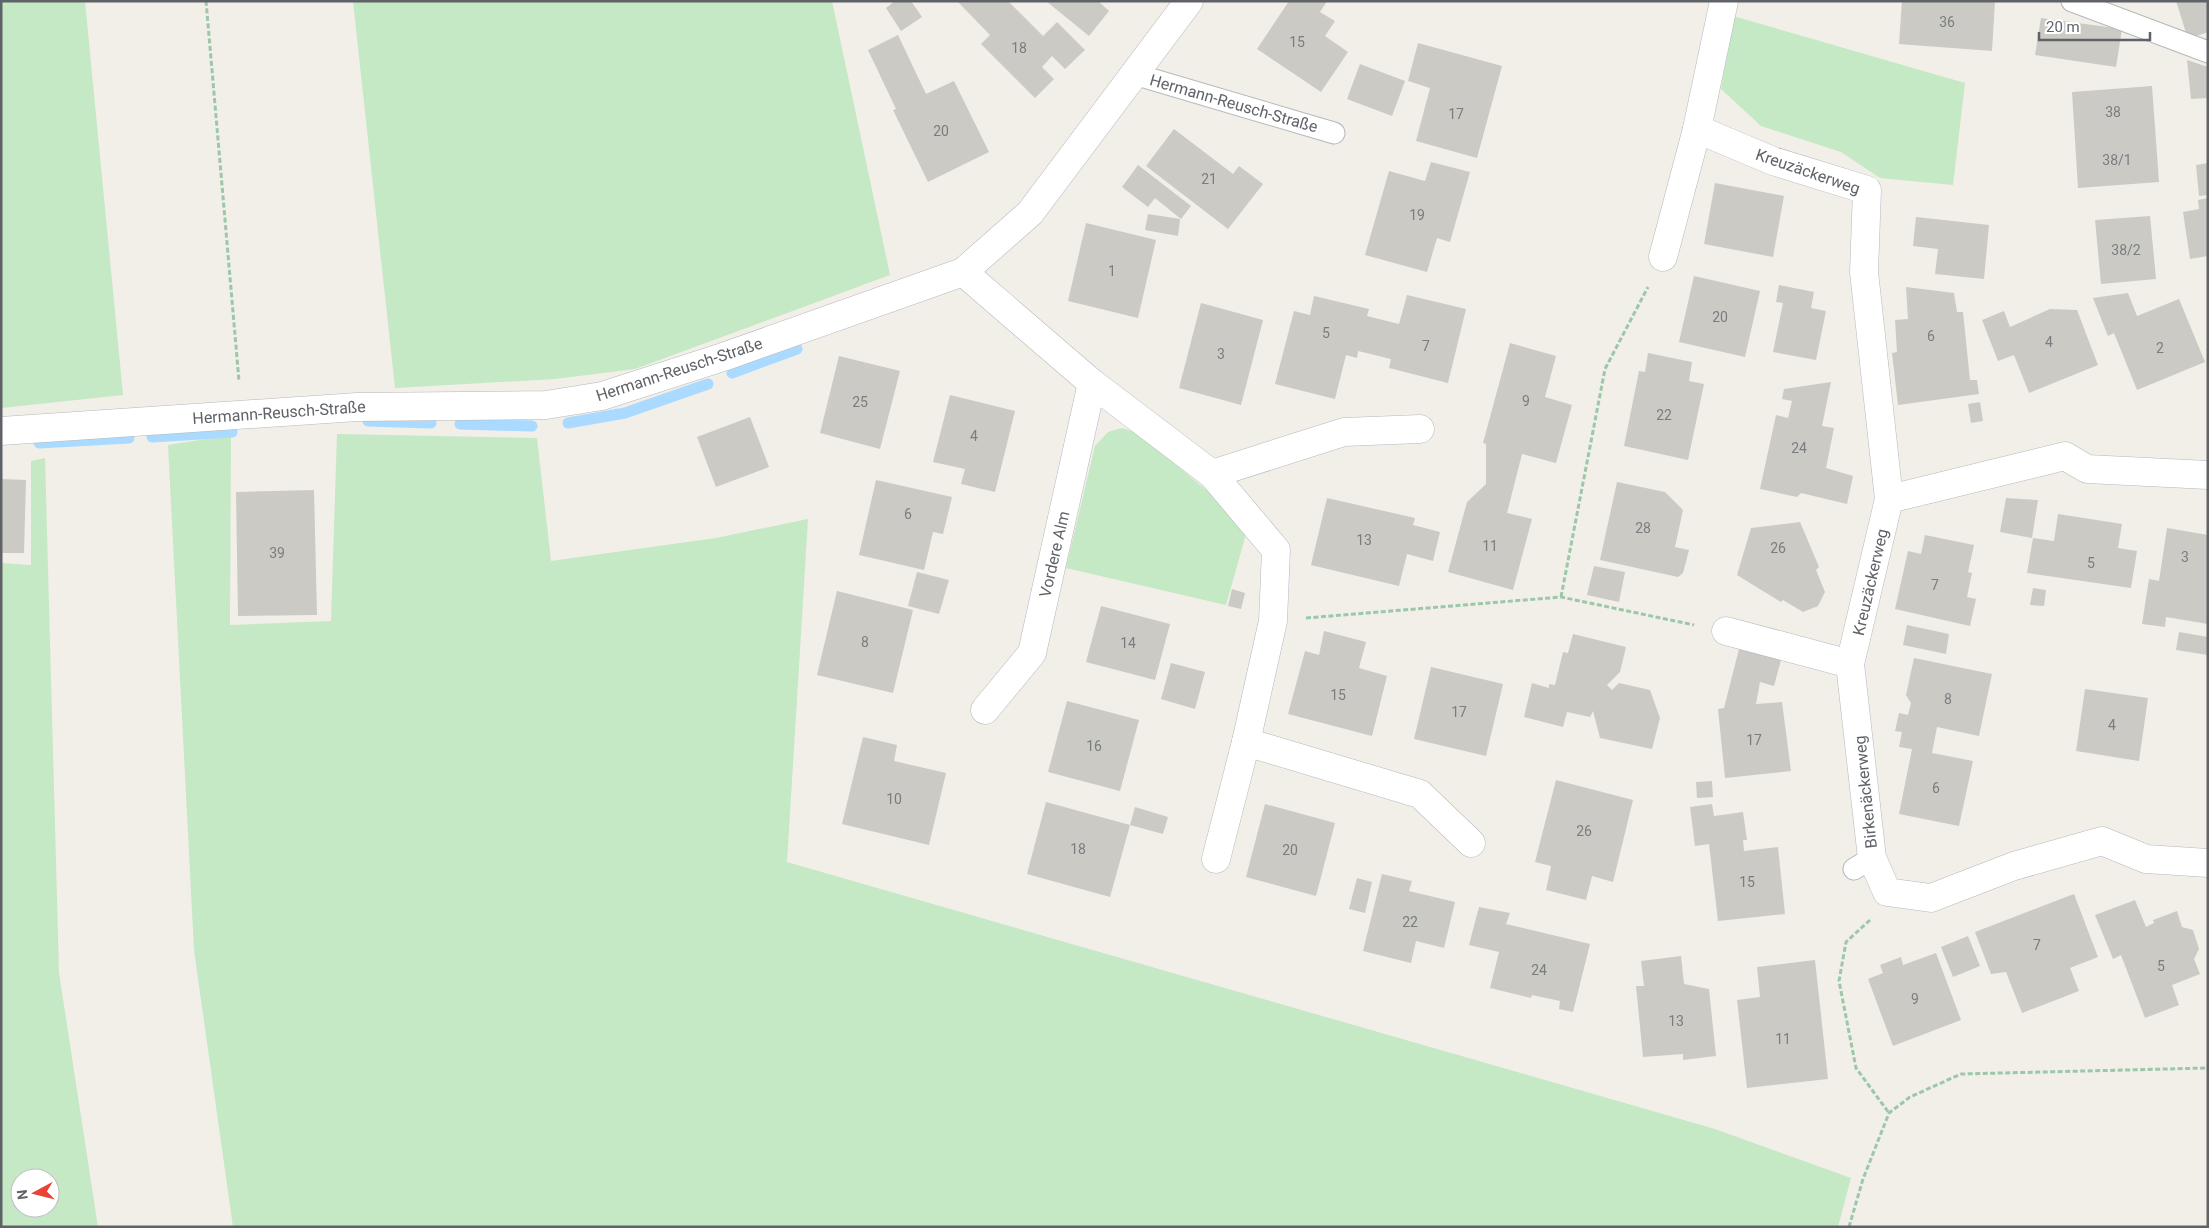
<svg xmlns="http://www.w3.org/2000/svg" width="2209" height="1228" font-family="Roboto,sans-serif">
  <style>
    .green { fill: #c5e8c5; fill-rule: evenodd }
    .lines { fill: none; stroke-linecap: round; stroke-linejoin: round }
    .stream { stroke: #aadaff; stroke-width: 11 }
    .building { fill: #cccac5 }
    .lane-casing { stroke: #b5b8bc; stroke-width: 23 }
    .street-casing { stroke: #b5b8bc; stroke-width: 29 }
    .path { stroke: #9cc7a9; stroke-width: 3; stroke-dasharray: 5 2.5; stroke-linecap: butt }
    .lane { stroke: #fff; stroke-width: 21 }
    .street { stroke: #fff; stroke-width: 28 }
    .labels { text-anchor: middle; stroke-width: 4.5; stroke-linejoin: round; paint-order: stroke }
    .number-label { font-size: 14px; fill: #7a7d7f }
    .street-label { font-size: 16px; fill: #5f6368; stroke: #fff }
  </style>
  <rect width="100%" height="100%" fill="#f1efe8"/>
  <g class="green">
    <path d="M1 1H85L123 395 1 408Z"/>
    <path d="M353 1H832L890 275 635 369 555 379 395 388Z"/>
    <path d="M1733 16 1965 83 1953 185 1880 178 1841 152 1761 126 1721 89Z"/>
    <path d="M1122 428 1138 433 1217 499 1246 534 1226 605 1066 568 1095 446 1108 432Z"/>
    <path d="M337 434 537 438 551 561 716 538 808 519 787 862 1715 1129 1851 1178 1838 1227H233L194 950 168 445 231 435 230 625 331 621Z"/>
    <path d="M45 458 59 973 98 1227H1V563L31 565V461ZM20 1178H50V1208H20Z"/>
  </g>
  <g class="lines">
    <g class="stream">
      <path d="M732 373 797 349"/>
      <path d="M368 421 431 423"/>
      <path d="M568 423 625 413 708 384"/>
      <path d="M460 424 532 426"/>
      <path d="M152 437 232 432"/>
      <path d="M39 443 129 438"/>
    </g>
  </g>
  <g class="building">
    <path d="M895 1H911L922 17 901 31 886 8Z"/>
    <path d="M957 1H1008L1043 36 1057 22 1085 50 1065 69 1052 56 1042 67 1054 79 1035 98 981 44 990 35Z"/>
    <path d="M1046 1H1098L1109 11 1089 36Z"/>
    <path d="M1289 1H1327L1320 12 1335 21 1325 36 1348 52 1321 92 1257 49Z"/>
    <path d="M1902 1H1995L1992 51 1899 44Z"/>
    <path d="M2176 1H2208V32L2188 39Z"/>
    <path d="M2041 18 2122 29 2116 67 2035 55Z"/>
    <path d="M898 35 926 94 954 81 989 152 928 182 893 110 896 109 868 50Z"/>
    <path d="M1418 43 1502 66 1477 158 1416 141 1430 88 1408 81Z"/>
    <path d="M2187 60 2208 67V98L2191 99Z"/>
    <path d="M1360 64 1405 81 1392 116 1347 99Z"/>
    <path d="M2152 86 2159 182 2078 188 2072 92Z"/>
    <path d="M1174 129 1233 174 1239 166 1263 184 1228 229 1146 166Z"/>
    <path d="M1431 162 1470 172 1450 242 1437 238 1427 272 1365 255 1389 171 1425 181Z"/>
    <path d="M2208 163V195L2199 196 2196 165Z"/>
    <path d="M1138 165 1191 206 1181 219 1155 198 1148 207 1122 187Z"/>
    <path d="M1715 183 1784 196 1773 257 1704 244Z"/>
    <path d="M2208 198V256L2190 259 2183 212 2199 209 2198 200Z"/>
    <path d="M1148 214 1180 219 1178 236 1145 230Z"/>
    <path d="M2150 216 2156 279 2101 284 2095 220Z"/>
    <path d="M1916 217 1989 225 1984 279 1935 274 1938 249 1913 246Z"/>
    <path d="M1086 223 1156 240 1138 318 1068 301Z"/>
    <path d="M1694 276 1760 291 1745 357 1679 342Z"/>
    <path d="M1779 285 1814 292 1811 308 1826 311 1816 360 1773 352 1783 303 1776 302Z"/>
    <path d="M1906 287 1954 293 1957 312H1963L1970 380H1977L1979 394 1898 405 1892 353 1897 352 1895 320 1908 319Z"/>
    <path d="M2128 293 2137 316 2179 299 2205 362 2137 390 2114 333 2108 336 2093 298Z"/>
    <path d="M1407 295 1466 309 1448 383 1389 368 1391 359 1358 351 1357 358 1346 355 1335 399 1275 384 1294 311 1310 315 1314 296 1369 309 1367 316 1399 324Z"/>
    <path d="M1201 303 1263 320 1241 405 1179 388Z"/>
    <path d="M2050 309 2077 310 2098 365 2029 393 2014 355 1998 361 1982 320 2004 311 2010 327Z"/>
    <path d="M1510 343 1556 356 1545 397 1572 405 1556 463 1522 454 1507 513 1532 519 1513 590 1448 572 1467 502 1486 484V444L1483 443Z"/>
    <path d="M1648 353 1692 362 1689 381 1704 384 1688 460 1624 446 1639 371 1645 372Z"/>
    <path d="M839 356 900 371 880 449 820 433Z"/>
    <path d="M1831 382 1822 426 1834 428 1826 468 1853 476 1847 504 1801 493 1797 497 1760 489 1776 415 1788 418 1792 401 1782 399 1784 389Z"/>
    <path d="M950 395 1015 411 995 492 961 484 965 469 933 462Z"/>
    <path d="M1980 402 1983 421 1971 423 1968 404Z"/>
    <path d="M750 417 769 467 716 487 697 437Z"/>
    <path d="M1 479 26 480 24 553H1Z"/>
    <path d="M876 480 952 497 943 534 933 532 924 570 859 555Z"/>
    <path d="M1617 482 1665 492 1683 510 1675 547 1689 550 1683 573 1678 577 1600 560Z"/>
    <path d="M314 490 317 615 238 616 236 492Z"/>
    <path d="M1327 498 1415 518 1413 525 1440 532 1433 561 1407 554 1399 586 1311 565Z"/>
    <path d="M2006 498 2038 500 2032 538 2000 532Z"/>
    <path d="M2058 514 2122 524 2118 548 2137 551 2131 588 2027 573 2033 538 2054 541Z"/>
    <path d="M1800 522 1819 567 1816 570 1825 592 1818 606 1803 612 1783 600 1781 602 1737 575 1751 528Z"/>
    <path d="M2167 528 2208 535V624L2166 617 2165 627 2142 624 2149 579 2159 581Z"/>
    <path d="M1925 535 1974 545 1968 572 1972 573 1967 597 1976 599 1970 626 1895 609 1908 551 1921 554Z"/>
    <path d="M1594 566 1625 572 1619 602 1587 595Z"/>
    <path d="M917 572 949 580 939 614 908 606Z"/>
    <path d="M2033 588 2046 590 2044 606 2030 605Z"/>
    <path d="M1232 589 1245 593 1241 609 1228 606Z"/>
    <path d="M837 591 913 610 893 693 817 675Z"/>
    <path d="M1101 606 1170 624 1155 680 1086 662Z"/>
    <path d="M1907 625 1949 634 1946 654 1903 645Z"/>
    <path d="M1324 631 1366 642 1359 668 1387 676 1372 736 1288 714 1305 651 1319 655Z"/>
    <path d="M2179 632 2208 637V655L2176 650Z"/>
    <path d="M1573 634 1626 647 1620 672 1607 685 1612 690 1619 683 1650 690 1660 718 1652 749 1600 738 1593 711 1590 717 1567 712 1563 727 1524 717 1532 683 1549 688V684L1555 685 1563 652 1568 653Z"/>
    <path d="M1739 649 1781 660 1774 686 1760 682 1756 704 1782 702 1791 771 1725 778 1718 709 1724 708Z"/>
    <path d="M1914 658 1992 674 1979 736 1937 727 1932 753 1973 761 1959 826 1899 814 1912 749 1899 747 1902 732 1895 731 1899 713 1908 715 1911 703 1906 695Z"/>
    <path d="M1171 663 1205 672 1195 709 1161 699Z"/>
    <path d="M1431 667 1503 684 1486 756 1414 739Z"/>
    <path d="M2085 689 2148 698 2139 761 2076 751Z"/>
    <path d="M1067 701 1139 720 1120 791 1048 772Z"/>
    <path d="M863 737 897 745 894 761 946 773 929 845 842 824Z"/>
    <path d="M1556 780 1633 800 1613 882 1592 876 1586 900 1546 890 1551 866 1535 862Z"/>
    <path d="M1712 781 1713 797 1697 798 1696 782Z"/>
    <path d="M1046 802 1130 825 1110 897 1027 874Z"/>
    <path d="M1265 804 1335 823 1316 896 1246 877Z"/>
    <path d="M1712 804 1714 816 1743 812 1747 840H1743L1744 851 1778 847 1785 914 1718 921 1709 844 1695 846 1690 807Z"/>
    <path d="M1135 807 1168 817 1163 834 1130 825Z"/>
    <path d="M1382 874 1412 881 1409 891 1455 902 1444 948 1416 941 1411 963 1363 951Z"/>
    <path d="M1357 878 1372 882 1365 913 1349 909Z"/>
    <path d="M2074 894 2098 957 2070 968 2079 991 2022 1013 2006 972 1991 974 1975 932Z"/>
    <path d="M2135 900 2146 927 2154 923 2153 920 2177 911 2182 927 2193 930 2199 949 2194 959 2200 974 2172 985 2179 1005 2145 1018 2121 955 2113 959 2095 915Z"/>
    <path d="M1479 907 1510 913 1506 924 1590 944 1573 1012 1559 1009 1560 1001 1532 995 1531 998 1490 988 1499 952 1469 945Z"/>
    <path d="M1968 936 1980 966 1953 977 1941 947Z"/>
    <path d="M1936 953 1961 1020 1893 1046 1868 979 1883 973 1880 965 1901 957 1903 965Z"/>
    <path d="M1681 956 1684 984 1709 989 1716 1056 1683 1060V1054L1643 1057 1636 986H1644L1641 961Z"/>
    <path d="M1815 960 1828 1079 1747 1088 1737 1000 1760 997 1757 967Z"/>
  </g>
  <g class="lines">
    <defs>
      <g id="lane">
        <path d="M2072 1 2208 52"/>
        <path d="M1134 74 1334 133"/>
        <path d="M1854 869 1872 858"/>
      </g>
      <g id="street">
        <path d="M1697 129 1724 1"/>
        <path d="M1663 257 1697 129 1773 161 1867 190 1864 272 1889 499"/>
        <path d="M963 272 1092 383 1212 474 1276 550 1273 621 1246 742 1216 859"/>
        <path d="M1 431 357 407 546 405 602 396 723 357 963 272 1030 213 1189 1"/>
        <path d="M1212 474 1344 432 1420 429"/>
        <path d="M1726 631 1850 664 1872 858 1887 892 1931 898 2014 866 2102 841 2146 859 2208 863"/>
        <path d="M1850 664 1889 499 2065 456 2087 469 2208 475"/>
        <path d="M985 710 1032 653 1092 383"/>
        <path d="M1246 742 1420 794 1471 843"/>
      </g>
    </defs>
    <use href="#lane" class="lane-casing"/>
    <use href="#street" class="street-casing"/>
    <g class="path">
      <path d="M206 1 239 381"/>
      <path d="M1561 597 1605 369 1648 287"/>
      <path d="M1306 618 1561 597 1694 625"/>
      <path d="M1870 920 1846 942 1839 981 1856 1068 1889 1113"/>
      <path d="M1849 1227 1863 1179 1889 1113 1910 1097 1961 1074 2208 1068"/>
    </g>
    <use href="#lane" class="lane"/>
    <use href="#street" class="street"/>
  </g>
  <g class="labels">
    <g class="number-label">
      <text x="1947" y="27">36</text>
      <text x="1297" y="47">15</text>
      <text x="1019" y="53">18</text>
      <text x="2113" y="117">38</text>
      <text x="1456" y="119">17</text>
      <text x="941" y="136">20</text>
      <text x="2117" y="165">38/1</text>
      <text x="1209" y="184">21</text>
      <text x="1417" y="220">19</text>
      <text x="2126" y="255">38/2</text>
      <text x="1112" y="276">1</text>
      <text x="1720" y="322">20</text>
      <text x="1326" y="338">5</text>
      <text x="1931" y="341">6</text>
      <text x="2049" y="347">4</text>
      <text x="1426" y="351">7</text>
      <text x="2160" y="353">2</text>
      <text x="1221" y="359">3</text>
      <text x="1526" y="406">9</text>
      <text x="860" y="407">25</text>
      <text x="1664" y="420">22</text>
      <text x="974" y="441">4</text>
      <text x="1799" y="453">24</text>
      <text x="908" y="519">6</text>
      <text x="1643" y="533">28</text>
      <text x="1364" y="545">13</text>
      <text x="1490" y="551">11</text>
      <text x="1778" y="553">26</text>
      <text x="277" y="558">39</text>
      <text x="2185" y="562">3</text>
      <text x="2091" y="568">5</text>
      <text x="1935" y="590">7</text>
      <text x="865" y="647">8</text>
      <text x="1128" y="648">14</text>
      <text x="1338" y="700">15</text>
      <text x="1948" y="704">8</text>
      <text x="1459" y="717">17</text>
      <text x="2112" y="730">4</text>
      <text x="1754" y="745">17</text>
      <text x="1094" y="751">16</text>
      <text x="1936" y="793">6</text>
      <text x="894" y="804">10</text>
      <text x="1584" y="836">26</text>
      <text x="1078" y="854">18</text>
      <text x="1290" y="855">20</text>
      <text x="1747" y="887">15</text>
      <text x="1410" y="927">22</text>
      <text x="2037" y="950">7</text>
      <text x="2161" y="971">5</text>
      <text x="1539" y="975">24</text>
      <text x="1915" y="1004">9</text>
      <text x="1676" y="1026">13</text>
      <text x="1783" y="1044">11</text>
    </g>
    <g class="street-label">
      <text transform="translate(1234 103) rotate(16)" y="6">Hermann-Reusch-Straße</text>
      <text transform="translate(1808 171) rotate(19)" y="6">Kreuzäckerweg</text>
      <text transform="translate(679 369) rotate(-18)" y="6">Hermann-Reusch-Straße</text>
      <text transform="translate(279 412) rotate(-4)" y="6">Hermann-Reusch-Straße</text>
      <text transform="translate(1054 554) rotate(-77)" y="6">Vordere Alm</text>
      <text transform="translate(1870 582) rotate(-77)" y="6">Kreuzäckerweg</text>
      <text transform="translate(1865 792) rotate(-96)" y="6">Birkenäckerweg</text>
    </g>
  </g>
  <rect width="2209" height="1228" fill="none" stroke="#5f6368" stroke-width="5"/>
  <g transform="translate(35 1193) rotate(263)"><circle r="24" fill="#ffffff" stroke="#bfc1c3"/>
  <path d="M0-4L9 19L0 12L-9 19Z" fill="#ea4335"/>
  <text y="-8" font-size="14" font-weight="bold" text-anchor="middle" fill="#5f6368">N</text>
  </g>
  <path d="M2039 32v8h111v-8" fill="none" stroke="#5f6368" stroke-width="2.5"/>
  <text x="2046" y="32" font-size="15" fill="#5f6368" stroke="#ffffff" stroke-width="4" paint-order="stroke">20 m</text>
</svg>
